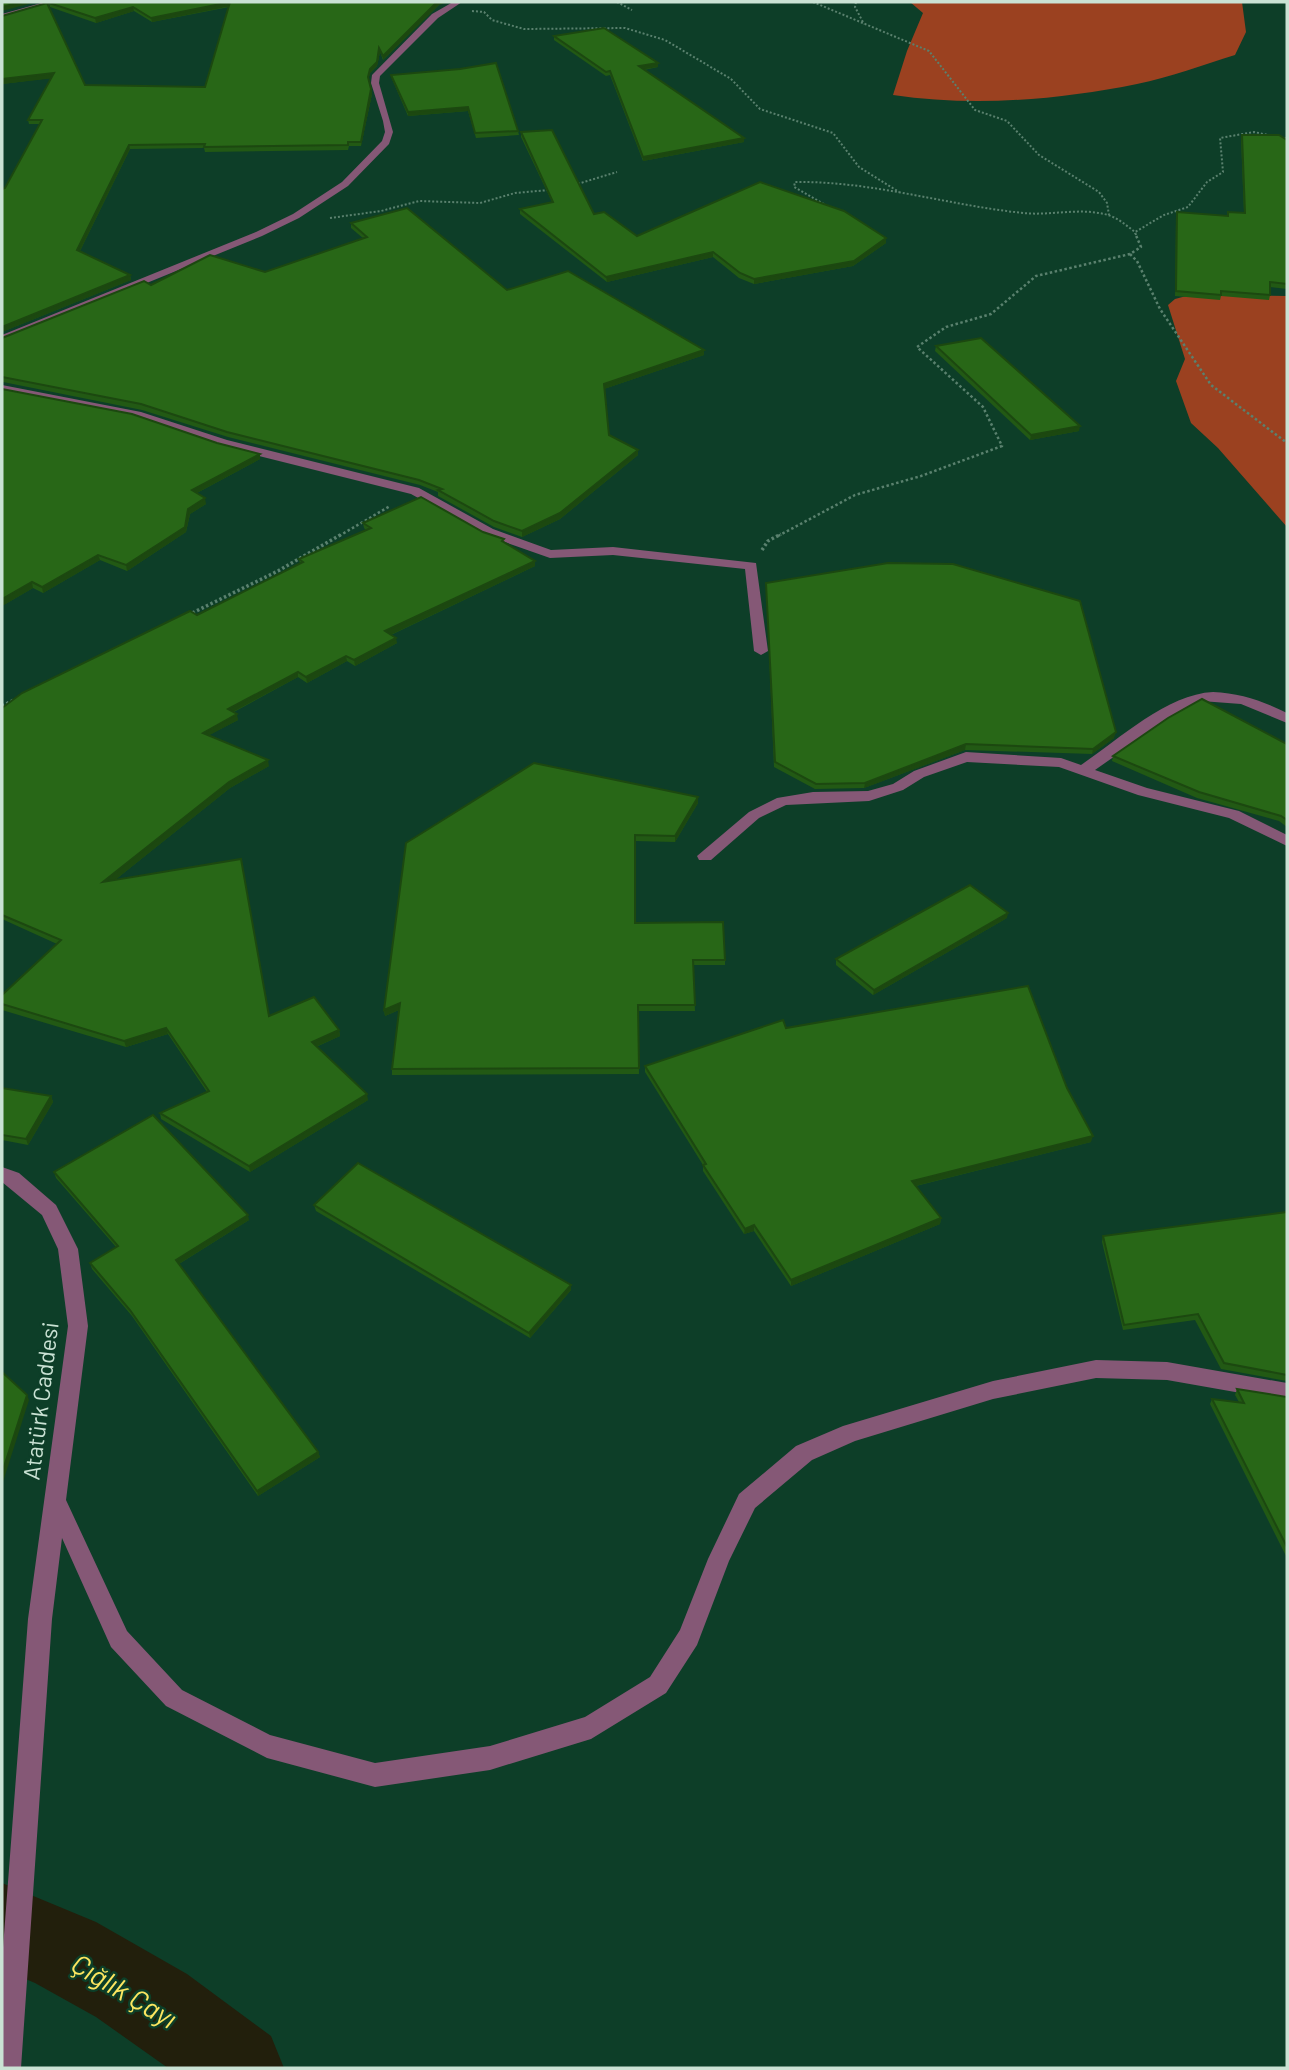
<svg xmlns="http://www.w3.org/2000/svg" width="1289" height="2070" font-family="Barlow,sans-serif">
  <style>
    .forest { fill: #9b4120 }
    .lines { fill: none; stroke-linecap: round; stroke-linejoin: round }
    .river { fill: #221f0c; fill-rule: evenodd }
    .path-far2 { stroke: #5a816e; stroke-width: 2; stroke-dasharray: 2 2; stroke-linecap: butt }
    .path-far1 { stroke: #5a816e; stroke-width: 2.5; stroke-dasharray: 2.5 2.5; stroke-linecap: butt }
    .path { stroke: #5a816e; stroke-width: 3.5; stroke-dasharray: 2.5 2.5; stroke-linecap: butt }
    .minor { fill: #855876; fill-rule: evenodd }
    .wall { fill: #225914 }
    .shaded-wall { fill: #1c4810 }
    .building { fill: #286717; stroke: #1c4810; stroke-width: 2 }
    .labels { text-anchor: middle; stroke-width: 5; stroke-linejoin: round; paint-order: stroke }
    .street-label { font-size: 23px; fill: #cae2d4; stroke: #0d3e28 }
    .near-water-label { font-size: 28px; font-style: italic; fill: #fce660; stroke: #0d3e28 }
  </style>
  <rect width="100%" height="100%" fill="#0d3e28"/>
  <g class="forest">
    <path d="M910 2H1242L1246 32 1235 55C1203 65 1170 77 1137 84 1058 100 973 107 893 95L907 51 923 13Z"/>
    <path d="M1190 295 1287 296V527L1218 448 1191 423 1176 381 1185 359 1168 305 1175 299Z"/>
  </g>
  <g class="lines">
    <path class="river" d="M2 1883 96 1922 187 1974 271 2036 284 2068H168L96 2017 35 1983 2 1969Z"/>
    <g class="path-far2">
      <path d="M617 2 632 10"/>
      <path d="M813 2 929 51 975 110 1007 121 1039 155 1099 192 1107 203 1109 215"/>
      <path d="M856 2 855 7 864 24"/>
      <path d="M472 11 484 12 492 20 524 29 625 28 665 40 731 79 760 109 833 133 859 167 899 192"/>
      <path d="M574 185 617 172"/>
      <path d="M824 204 794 187 795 182C873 181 946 205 1023 213 1051 216 1080 207 1108 215 1118 218 1127 226 1135 232"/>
      <path d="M330 218 381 211 419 201 480 203 515 193 549 190"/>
      <path d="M1136 235 1135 232 1164 215 1188 207 1207 182 1223 172 1220 138 1254 132 1287 139"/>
    </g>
    <g class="path-far1">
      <path d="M1130 254 1137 261 1160 309 1211 385 1287 443"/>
      <path d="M339 536 390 506"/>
      <path d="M778 536 855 495 921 476 1002 446 983 407 917 347 946 327 991 314 1036 276 1130 254 1141 247 1135 233"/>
    </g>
    <g class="path">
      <path d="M762 550 768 541 781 534"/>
      <path d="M188 615 278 571 342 534"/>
      <path d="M2 706 14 700"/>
    </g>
    <g class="minor">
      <path d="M45 2H57L2 18V14Z"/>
      <path d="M453 2H462L438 18 380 76 379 83 393 132 389 144 348 186 299 218 262 236 2 342V335L256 232 293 214 342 182 382 141 385 132 383 121 371 83 372 75 432 14Z"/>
      <path d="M2 385 141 412 227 440 419 488 493 529 551 550 613 547 756 563 768 651 761 655 754 651 745 569 613 555 550 558 485 535 411 494 219 446 134 417 2 391Z"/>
      <path d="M1213 692C1240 693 1263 701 1287 713V723L1241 704 1201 701 1165 721 1095 770 1147 788 1239 811 1287 835V846L1229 818 1138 795 1059 767 967 762 924 777 903 790 869 801 786 805 759 818 711 860H699L697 856 749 812 777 798 813 792 868 791 893 784 914 771 966 752 1061 758 1081 765C1118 740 1167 694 1213 692Z"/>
      <path d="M2 1167 19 1173 56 1205 78 1249 88 1326 66 1500 127 1631 182 1690 270 1735 375 1763 490 1746 585 1717 650 1677 680 1630 708 1559 739 1494 796 1446 843 1426 993 1381 1096 1360 1167 1362 1287 1383V1401L1167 1380 1096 1378 993 1399 855 1441 812 1460 755 1508 729 1561 697 1645 666 1693 591 1739 490 1770 375 1787 267 1758 166 1706 111 1647 62 1538 52 1619 21 2068H2V1961L28 1619 68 1326 58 1249 42 1215 2 1182Z"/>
    </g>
  </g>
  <g class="wall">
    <path d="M49 3 439 5 383 60 380 52 377 66 370 73 368 80 372 94 361 146H349L348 150 205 152 204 148 130 149 80 251 130 275 131 280 2 332V189L5 188 40 124H29L28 120 51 78 2 84V16L85 85 205 87 229 7 152 22 134 11 96 23 50 7Z"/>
    <path d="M554 36 658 63V67L644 70 744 138V142L643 161 610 75 606 76 554 40Z"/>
    <path d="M460 69 518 131 519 135 476 138 468 111 408 116 392 79 391 75Z"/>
    <path d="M521 132 594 214 637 236 886 238V243L853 266 754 284 739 278 713 257 607 282 520 214V209L552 202 521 137Z"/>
    <path d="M1242 135 1287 140V289L1270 287V295L1269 300 1221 296 1220 300 1175 296 1176 216 1177 212 1227 216 1228 212 1244 213 1241 140Z"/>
    <path d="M351 223 507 290 704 355 604 389 609 435 638 450V455L560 519 522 537 494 527 438 496V492L420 485 228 437 142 410 3 382 2 383V338L151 285 265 272 364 239 351 228Z"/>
    <path d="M936 346 1079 431 1030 440 935 351Z"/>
    <path d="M217 443 260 454V459L197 493 206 504 190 514 186 532 127 571 100 560 43 593 33 588 2 606Z"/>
    <path d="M363 523 483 532 505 542 535 566 391 635 397 643 355 666 347 661 307 683 298 677 234 712 238 720 209 735 269 766 230 788 115 880 269 1016 339 1030 340 1036 316 1047 368 1100 250 1172 161 1119 160 1113 207 1092 168 1034 126 1047 2 1010V995L57 944 2 919V708L197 615 300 564 299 559 366 530 364 528Z"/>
    <path d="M766 583 1114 738 1092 754 965 750 864 788 815 789 774 767Z"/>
    <path d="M1287 744V827L1279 821 1197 798 1112 761 1113 756Z"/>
    <path d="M698 797V803L675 842 635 841V923L725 960V965H693L695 1011H638L639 1074 392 1075V1069L399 1010 385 1016 384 1010 406 843Z"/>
    <path d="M1007 918 873 995 836 965V959Z"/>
    <path d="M786 1028 1067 1088 1091 1142 916 1186 941 1218 940 1224 791 1286 754 1231 744 1234 703 1171V1165L645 1072V1066Z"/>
    <path d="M2 1088 51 1096 53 1102 28 1145 2 1140Z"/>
    <path d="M54 1172 249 1220 179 1264 318 1452 320 1457 258 1496 132 1316 92 1269 90 1263 116 1247 56 1178Z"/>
    <path d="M314 1205 571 1290 530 1338 316 1211Z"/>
    <path d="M1287 1212V1381L1221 1369 1195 1320 1123 1330 1102 1242 1103 1236Z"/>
    <path d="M1237 1389 1287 1397V1558L1210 1404 1212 1399 1239 1402 1235 1395Z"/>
  </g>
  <g class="shaded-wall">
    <path d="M21 2H36L2 11V7Z"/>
    <path d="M230 2 231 6 152 22 151 18Z"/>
    <path d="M437 2H449L439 5 383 60V56Z"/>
    <path d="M133 7 134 11 96 23 95 18Z"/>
    <path d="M379 48 380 52 377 66 370 73 368 81V77L370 69Z"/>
    <path d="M658 63V67L639 70V66Z"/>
    <path d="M54 73 55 78 2 84V79Z"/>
    <path d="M371 89 372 94 361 146V142Z"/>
    <path d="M468 107V111L408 116V112Z"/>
    <path d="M744 138V142L643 161V157Z"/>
    <path d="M129 145 130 149 78 255 77 250Z"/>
    <path d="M886 238V243L853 266 754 284V279Z"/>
    <path d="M713 252V257L607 282 606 277Z"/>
    <path d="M130 275 131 280 2 332V327Z"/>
    <path d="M704 350V355L604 389V384Z"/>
    <path d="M1080 426 1079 431 1030 440 1031 435Z"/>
    <path d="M638 450V455L560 519 522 537V531Z"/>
    <path d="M260 454V459L193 495 192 490Z"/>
    <path d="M205 498 206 504 190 514 186 532 127 571 126 565 188 509Z"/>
    <path d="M98 555 100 560 43 593 42 587Z"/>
    <path d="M535 561V566L386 637 385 631Z"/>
    <path d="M32 582 33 588 2 606V599Z"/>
    <path d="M396 638 397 643 355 666 354 660Z"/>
    <path d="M346 656 347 661 307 683 306 677Z"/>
    <path d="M298 672V677L229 714 228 709Z"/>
    <path d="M237 714 238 720 204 738 203 733Z"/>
    <path d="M1116 732 1114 738 1092 754 1093 749Z"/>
    <path d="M966 744 965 750 864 788 865 783Z"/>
    <path d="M268 760 269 766 230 788 105 888 103 882 229 782Z"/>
    <path d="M698 797V803L675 842V836Z"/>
    <path d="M1008 913 1007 918 873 995 874 990Z"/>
    <path d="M400 1003 401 1009 385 1016 384 1010Z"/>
    <path d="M166 1028 168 1034 126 1047 124 1041Z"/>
    <path d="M339 1030 340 1036 313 1048 312 1042Z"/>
    <path d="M367 1094 368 1100 250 1172 249 1166Z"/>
    <path d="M51 1096 53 1102 28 1145 26 1139Z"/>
    <path d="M1093 1136 1091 1142 911 1187 912 1181Z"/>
    <path d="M248 1215 249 1220 177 1265 176 1260Z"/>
    <path d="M941 1218 940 1224 791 1286V1280Z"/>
    <path d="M754 1225V1231L744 1234 745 1229Z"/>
    <path d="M571 1285V1290L530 1338 529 1333Z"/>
    <path d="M27 1395 29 1400 2 1485V1473Z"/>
    <path d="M318 1452 320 1457 258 1496 257 1491Z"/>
  </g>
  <g class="building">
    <path d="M2 2H21L2 7Z"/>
    <path d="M52 2H437L383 56 379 48 377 62 370 69 368 77 371 89 361 142H348V145L204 147 205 144 129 145 77 250 130 275 2 327V189L5 188 42 120H28L54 73 2 79V16L47 3 85 85 205 87 230 2 151 18 133 7 95 18 49 3Z"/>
    <path d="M604 28 658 63 639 66 744 138 643 157 610 71 606 72 554 36Z"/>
    <path d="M496 63 518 131 475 133 468 107 408 112 391 75 460 69Z"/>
    <path d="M552 130 594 214 604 212 637 236 760 182 844 211 886 238 854 261 754 279 740 273 713 252 606 277 520 209 553 202 521 132Z"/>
    <path d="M1242 135H1279L1287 140V284L1270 282V295L1221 291V295L1176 291 1177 212 1228 216V212L1245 213Z"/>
    <path d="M407 208 507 290 568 271 704 350 604 384 609 435 638 450 560 513 522 531 494 521 438 490 442 489 419 480 227 432 141 404 2 377V338L144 281 151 285 210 255 265 272 367 237 351 223Z"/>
    <path d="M981 338 1080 426 1031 435 936 346Z"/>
    <path d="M2 389 132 414 217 443 260 454 192 490 205 498 188 509 185 527 126 565 98 555 42 587 32 582 2 599Z"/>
    <path d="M421 497 483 532 504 539 502 541 535 561 385 631 396 638 354 660 346 656 306 677 298 672 228 709 237 714 203 733 268 760 229 782 103 882 241 859 269 1016 314 997 339 1030 312 1042 367 1094 249 1166 160 1113 209 1091 166 1028 124 1041 2 1004V995L61 940 2 915V708L22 693 190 611 197 615 303 562 299 559 371 528 363 523Z"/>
    <path d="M888 563 953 564 1080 601 1116 732 1093 749 966 744 865 783 816 784 775 762 766 583Z"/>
    <path d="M1202 699 1287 744V820L1281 816 1199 792 1113 756 1168 718Z"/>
    <path d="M534 763 698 797 675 836 635 835V923L723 922 725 960H693L695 1005H638L639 1068 392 1069 400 1003 384 1010 406 843Z"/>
    <path d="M970 885 1008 913 874 990 836 959Z"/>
    <path d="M1028 986 1067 1088 1093 1136 912 1181 941 1218 791 1280 754 1225 745 1229 703 1165 706 1164 645 1066 783 1020 786 1028Z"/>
    <path d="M2 1088 51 1096 26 1139 2 1135Z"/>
    <path d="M153 1115 248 1215 176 1260 318 1452 257 1491 130 1310 90 1263 118 1246 54 1172Z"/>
    <path d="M358 1163 571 1285 529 1333 314 1205Z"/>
    <path d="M1287 1212V1375L1224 1363 1198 1314 1124 1325 1103 1236Z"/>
    <path d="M2 1372 27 1395 2 1473Z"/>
    <path d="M1237 1389 1287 1397V1547L1212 1399 1244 1403Z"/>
  </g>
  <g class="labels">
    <g class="street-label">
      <text transform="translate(41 1401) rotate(-83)" y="8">Atatürk Caddesi</text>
    </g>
    <g class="near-water-label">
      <text transform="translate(124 1991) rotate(31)" y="10">Çığlık Çayı</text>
    </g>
  </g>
  <rect width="1289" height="2070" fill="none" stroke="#cae2d4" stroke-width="7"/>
</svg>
